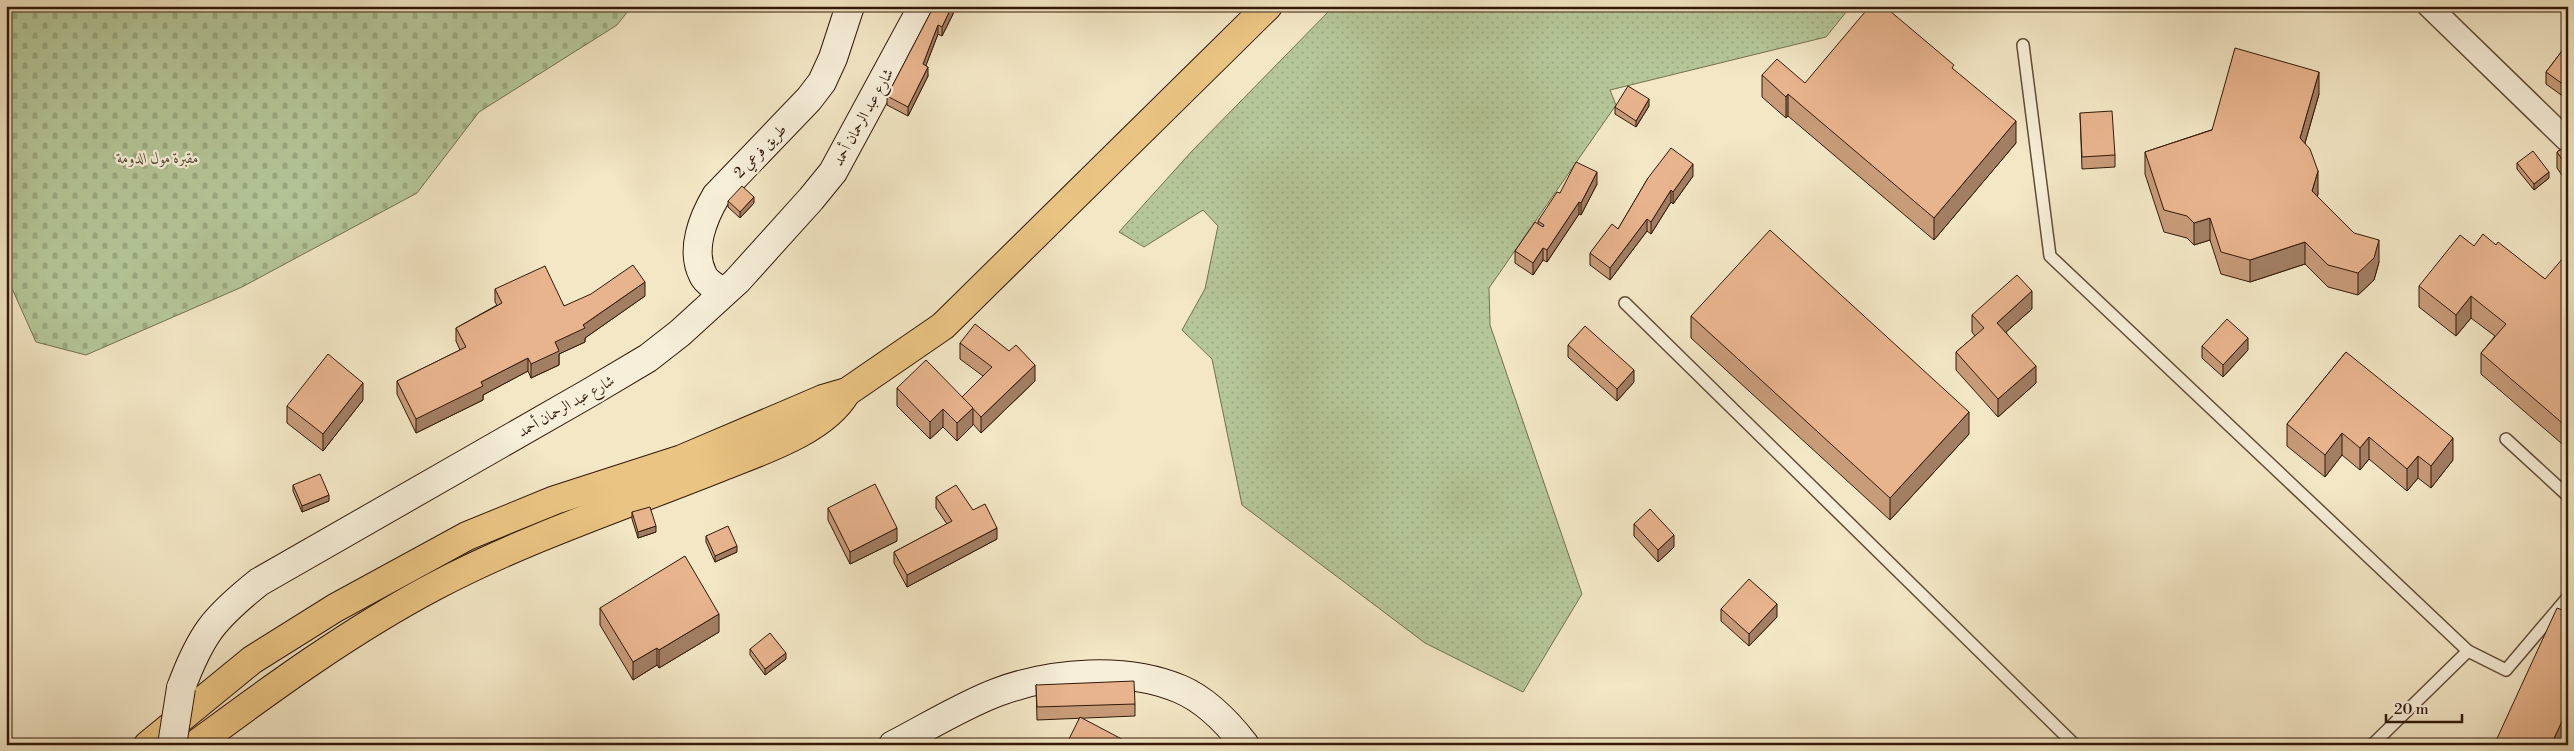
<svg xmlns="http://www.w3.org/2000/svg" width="2574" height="751" font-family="'Libre Bodoni',Amiri,serif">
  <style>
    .grass { fill: url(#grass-dots); stroke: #747050 }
    .cemetery { fill: url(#cemetery-stones); stroke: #747050 }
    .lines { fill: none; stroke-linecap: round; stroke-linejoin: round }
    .service-casing { stroke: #624c37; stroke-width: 14 }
    .minor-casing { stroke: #624c37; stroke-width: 25 }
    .secondary-casing { stroke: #321908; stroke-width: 30 }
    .primary-casing { stroke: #321908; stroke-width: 30 }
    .service { stroke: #f7efd9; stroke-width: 11 }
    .minor { stroke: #f7efd9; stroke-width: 22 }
    .secondary { stroke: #f7efd9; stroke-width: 28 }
    .primary { stroke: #eac482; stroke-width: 28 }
    .secondary-bridge-casing { stroke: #321908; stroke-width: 30; stroke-linecap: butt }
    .secondary-bridge { stroke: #f7efd9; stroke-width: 28 }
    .wall { fill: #c89b79; stroke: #321908 }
    .shaded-wall { fill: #a27e63; stroke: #321908 }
    .building { fill: #e8b48d; stroke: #321908 }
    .labels { text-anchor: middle; stroke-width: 4.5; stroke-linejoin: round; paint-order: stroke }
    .street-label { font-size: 15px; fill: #321908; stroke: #f7efd9 }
    .park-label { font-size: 15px; font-style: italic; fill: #594d34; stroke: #f7efd9 }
  </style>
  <defs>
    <pattern id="grass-dots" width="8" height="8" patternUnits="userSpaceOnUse" patternTransform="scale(1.25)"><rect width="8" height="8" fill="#b5c799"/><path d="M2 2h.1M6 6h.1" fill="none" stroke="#9caa82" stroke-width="1.8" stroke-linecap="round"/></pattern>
    <pattern id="cemetery-stones" width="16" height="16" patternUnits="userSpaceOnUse" patternTransform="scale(1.25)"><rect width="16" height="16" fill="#b5c799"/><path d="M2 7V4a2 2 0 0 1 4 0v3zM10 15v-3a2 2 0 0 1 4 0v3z" fill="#9caa82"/></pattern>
  </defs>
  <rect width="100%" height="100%" fill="#f3e7c5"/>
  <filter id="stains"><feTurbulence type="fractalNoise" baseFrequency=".004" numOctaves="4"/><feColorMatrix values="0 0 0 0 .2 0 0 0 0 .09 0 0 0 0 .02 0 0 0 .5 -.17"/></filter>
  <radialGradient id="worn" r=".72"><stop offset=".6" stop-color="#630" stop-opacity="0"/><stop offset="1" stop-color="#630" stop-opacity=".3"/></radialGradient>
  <path class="grass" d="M1334 6H1851L1826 37 1610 90 1616 105 1489 288 1490 325 1582 594 1523 692 1425 643 1242 505 1212 359 1182 330 1205 289 1218 226 1203 210 1144 247 1119 232 1192 151Z"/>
  <path class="cemetery" d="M6 6H632L617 25 479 112 417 193 242 287 86 355 36 342 6 275Z"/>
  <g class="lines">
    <defs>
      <g id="service">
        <path d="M2023 45 2050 256 2468 651 2506 670 2568 597"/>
        <path d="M1625 303 2075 745"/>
        <path d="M2506 439 2568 496"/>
        <path d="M2372 745 2468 651"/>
      </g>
      <path id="minor" d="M2429 6 2568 141"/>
      <g id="secondary">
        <path d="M723 293C717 288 706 282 703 275 690 250 703 218 716 196L809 99 822 82 833 58 850 6"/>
        <path d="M181 688C201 634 214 618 259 582L589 393 648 358 680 333 737 281 811 199 833 172 923 6"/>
        <path d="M893 745C926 728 963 705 998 692 1052 672 1126 666 1180 689 1206 700 1228 723 1245 745"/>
      </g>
      <g id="primary">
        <path d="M148 745 252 660 335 608 467 536 555 500 682 459 823 399 847 392 943 326 1268 6"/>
        <path d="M195 745C272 688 350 631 435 586 526 538 626 505 721 467 761 451 824 431 846 393"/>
      </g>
    </defs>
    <use href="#service" class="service-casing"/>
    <use href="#minor" class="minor-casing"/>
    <use href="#secondary" class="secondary-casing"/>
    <use href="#primary" class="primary-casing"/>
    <use href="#service" class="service"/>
    <use href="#minor" class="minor"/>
    <use href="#secondary" class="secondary"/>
    <use href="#primary" class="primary"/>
    <defs>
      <path id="secondary-bridge" d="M172 745 181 688"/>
    </defs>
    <use href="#secondary-bridge" class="secondary-bridge-casing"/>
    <use href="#secondary-bridge" class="secondary-bridge"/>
  </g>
  <g class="wall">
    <path d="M934 6H953V14L942 36 938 34 926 65 928 76 908 116 887 105V96Z"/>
    <path d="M2568 43V92L2564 97 2546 84V72Z"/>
    <path d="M1954 70 2016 143 1934 240 1788 116 1786 118 1762 97V75L1805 83Z"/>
    <path d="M2319 94 2305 143 2318 194 2317 196 2379 262 2374 280 2358 295 2328 287 2305 264 2250 282 2221 274 2210 240 2194 245 2187 238 2164 232 2145 174V152Z"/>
    <path d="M1649 106 1636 127 1615 114V107Z"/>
    <path d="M2080 113 2115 155V167L2082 169Z"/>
    <path d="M2568 145V184L2557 168V152Z"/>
    <path d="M2517 163 2549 178 2534 190 2517 169Z"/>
    <path d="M1693 176 1673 204 1671 202 1651 234 1647 231 1610 280 1590 265V253L1618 229 1648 178Z"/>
    <path d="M1597 184 1581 215 1579 214 1547 262 1543 260 1533 275 1515 263V251L1538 224V221L1560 193Z"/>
    <path d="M728 201 754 203 740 218 728 207Z"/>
    <path d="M2496 245 2545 279 2568 260V449L2481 374V353L2495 336 2471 318 2456 336 2419 307V286L2474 246Z"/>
    <path d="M495 289 564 306 645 296 585 338V342L559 354V365L531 378 528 371 483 395V400L416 433 397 394V381L460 350 456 341V328L497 305 495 302Z"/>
    <path d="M2032 309 2006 332 2036 383 1998 417 1956 370V352L1975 336 1972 332V315Z"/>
    <path d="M1691 316 1969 434 1890 520 1691 338Z"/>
    <path d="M960 343 1035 381 981 433 973 424V425L957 441 943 427 930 439 897 406V388L962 397 983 376 960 359Z"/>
    <path d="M1568 345 1634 382 1617 401 1568 357Z"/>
    <path d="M2202 346 2248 350 2223 377 2202 358Z"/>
    <path d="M2346 352 2453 460 2431 488 2418 478 2407 491 2369 459 2360 470 2342 455 2325 477 2287 446V424Z"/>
    <path d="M363 400 323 451 287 423V406Z"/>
    <path d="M293 485 329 501 302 512 293 491Z"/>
    <path d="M936 497 973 510 997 539 907 587 894 563V552L947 524 936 508Z"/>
    <path d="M828 508 897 541 850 564 828 520Z"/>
    <path d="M632 512 656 532 638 538 632 519Z"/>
    <path d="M1634 524 1674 547 1658 562 1634 536Z"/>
    <path d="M706 536 737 552 715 562 706 542Z"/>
    <path d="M600 608 719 632 659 668 657 665 633 680 600 625Z"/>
    <path d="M1721 609 1777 617 1749 646 1721 621Z"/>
    <path d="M2568 612V744L2563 741 2561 745H2494Z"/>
    <path d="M750 649 786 659 765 675 750 655Z"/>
    <path d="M1036 685 1135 704V716L1037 720Z"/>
  </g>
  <g class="shaded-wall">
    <path d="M952 6H953V14L942 36V27Z"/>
    <path d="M938 25V34L923 73V64Z"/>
    <path d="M928 67V76L908 116V107Z"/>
    <path d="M2319 72V94L2300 160V138Z"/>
    <path d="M2568 80V92L2564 97V85Z"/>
    <path d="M1788 94V116L1786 118V97Z"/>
    <path d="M1649 99V106L1636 127V121Z"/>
    <path d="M2016 121V143L1934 240V218Z"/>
    <path d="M1693 164V176L1673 204V192Z"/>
    <path d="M2318 171V194L2312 213V191Z"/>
    <path d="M1597 172V184L1581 215V203Z"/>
    <path d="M2549 172V178L2534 190V184Z"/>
    <path d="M1671 190V202L1651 234V222Z"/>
    <path d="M754 197V203L740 218V212Z"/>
    <path d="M1579 202V214L1547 262V250Z"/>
    <path d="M2210 218V240L2194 245V223Z"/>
    <path d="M1647 219V231L1610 280V268Z"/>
    <path d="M2379 240V262L2374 280 2358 295V273Z"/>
    <path d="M2305 242V264L2250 282V260Z"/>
    <path d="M1543 248V260L1533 275V263Z"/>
    <path d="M645 282V296L585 338V342L559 354V365L531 378V364L555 342 583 325Z"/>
    <path d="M2032 291V309L1997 340V323Z"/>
    <path d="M2471 296V318L2456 336V315Z"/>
    <path d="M2248 338V350L2223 377V365Z"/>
    <path d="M528 358V371L483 395V400L416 433V419L481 382Z"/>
    <path d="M1035 365V381L981 433V417Z"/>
    <path d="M2036 366V383L1998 417V399Z"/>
    <path d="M1634 370V382L1617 401V389Z"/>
    <path d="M363 383V400L323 451V434Z"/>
    <path d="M973 408V425L957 441V423Z"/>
    <path d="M943 409V427L930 439V422Z"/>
    <path d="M1969 412V434L1890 520V498Z"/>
    <path d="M2342 433V455L2325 477V455Z"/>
    <path d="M2369 437V459L2360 470V448Z"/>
    <path d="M2453 438V460L2431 488V466Z"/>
    <path d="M2418 456V478L2407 491V469Z"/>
    <path d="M329 495V501L302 512V506Z"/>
    <path d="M656 526V532L638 538V532Z"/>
    <path d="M897 528V541L850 564V552Z"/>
    <path d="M997 528V539L907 587V575Z"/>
    <path d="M1674 535V547L1658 562V550Z"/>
    <path d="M737 546V552L715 562V556Z"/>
    <path d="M1777 604V617L1749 646V634Z"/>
    <path d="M719 614V632L659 668V650Z"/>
    <path d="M657 648V665L633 680V662Z"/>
    <path d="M786 653V659L765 675V669Z"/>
    <path d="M2563 719V741L2561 745H2551Z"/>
  </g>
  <g class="building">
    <path d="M934 6H952L942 27 938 25 923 64 928 67 908 107 887 96Z"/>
    <path d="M1870 6H1884L1954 65 1952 68 2016 121 1934 218 1788 94 1786 97 1762 75 1777 59 1805 83Z"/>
    <path d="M2568 43V80L2564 85 2546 72Z"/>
    <path d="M2235 48 2319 72 2300 138 2310 149 2318 171 2312 191 2354 233 2379 240 2374 258 2358 273 2328 265 2305 242 2250 260 2221 252 2210 218 2194 223 2187 216 2164 210 2145 152 2212 130Z"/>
    <path d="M1628 86 1649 99 1636 121 1615 107Z"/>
    <path d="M2112 111 2115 155 2082 157 2080 113Z"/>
    <path d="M2568 145V168L2557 152Z"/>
    <path d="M1671 148 1693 164 1673 192 1671 190 1651 222 1647 219 1610 268 1590 253 1612 224 1618 229 1648 178Z"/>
    <path d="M2533 151 2549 172 2534 184 2517 163Z"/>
    <path d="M1576 162 1597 172 1581 203 1579 202 1547 250 1543 248 1533 263 1515 251 1535 222 1543 227 1544 225 1538 221 1557 192 1560 193Z"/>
    <path d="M742 186 754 197 740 212 728 201Z"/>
    <path d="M1770 230 1969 412 1890 498 1691 316Z"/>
    <path d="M2483 234 2496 245 2498 242 2545 279 2564 257 2568 260V428L2481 353 2506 324 2471 296 2456 315 2419 286 2460 235 2474 246Z"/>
    <path d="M633 265 645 282 583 325 585 328 555 342 559 351 531 364 528 358 481 382 483 386 416 419 397 381 466 347 456 328 502 303 495 289 545 266 564 306 591 294Z"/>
    <path d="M2017 275 2032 291 1997 323 2036 366 1998 399 1956 352 1984 328 1972 315Z"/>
    <path d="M2227 319 2248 338 2223 365 2202 346Z"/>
    <path d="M975 324 1009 351 1016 345 1035 365 981 417 962 397 992 367 960 343Z"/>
    <path d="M1585 326 1634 370 1617 389 1568 345Z"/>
    <path d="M2346 352 2453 438 2431 466 2418 456 2407 469 2369 437 2360 448 2342 433 2325 455 2287 424Z"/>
    <path d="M328 354 363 383 323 434 287 406Z"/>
    <path d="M926 360 973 408 957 423 943 409 930 422 897 388Z"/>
    <path d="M320 474 329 495 302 506 293 485Z"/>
    <path d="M875 484 897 528 850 552 828 508Z"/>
    <path d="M956 485 973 510 985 504 997 528 907 575 894 552 952 521 936 497Z"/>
    <path d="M650 507 656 526 638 532 632 512Z"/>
    <path d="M1650 509 1674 535 1658 550 1634 524Z"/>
    <path d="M728 526 737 546 715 556 706 536Z"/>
    <path d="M685 556 719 614 659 650 657 648 633 662 600 608Z"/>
    <path d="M1749 579 1777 604 1749 634 1721 609Z"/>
    <path d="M2557 608 2568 612V722L2563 719 2551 745H2494Z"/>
    <path d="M770 633 786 653 765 669 750 649Z"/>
    <path d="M1134 681 1135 704 1037 707 1036 685Z"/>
    <path d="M1080 717 1133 745H1066Z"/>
    <path d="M387 742 390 745H384Z"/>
  </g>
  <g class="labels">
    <g class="street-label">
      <text transform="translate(863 117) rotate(-61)" y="5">شارع عبد الرحمان أحمد</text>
      <text transform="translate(760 151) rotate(-46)" y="5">طريق فرعي 2</text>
      <text transform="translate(566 406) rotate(-30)" y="5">شارع عبد الرحمان أحمد</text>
    </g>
    <g class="park-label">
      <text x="158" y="163">مقبرة مول الدومة</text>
    </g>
  </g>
  <rect width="2574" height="751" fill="none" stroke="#f3e7c5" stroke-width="25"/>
  <rect x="8" y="8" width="2559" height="736" fill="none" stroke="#321908" stroke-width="2.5"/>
  <rect x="12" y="12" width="2549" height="726" fill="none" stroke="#321908"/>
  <path d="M2386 714v8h76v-8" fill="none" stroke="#321908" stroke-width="2.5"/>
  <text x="2394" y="714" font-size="15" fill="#321908" stroke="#f7efd9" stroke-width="4" paint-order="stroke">20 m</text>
  <rect width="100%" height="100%" filter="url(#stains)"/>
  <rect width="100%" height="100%" fill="url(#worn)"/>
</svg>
